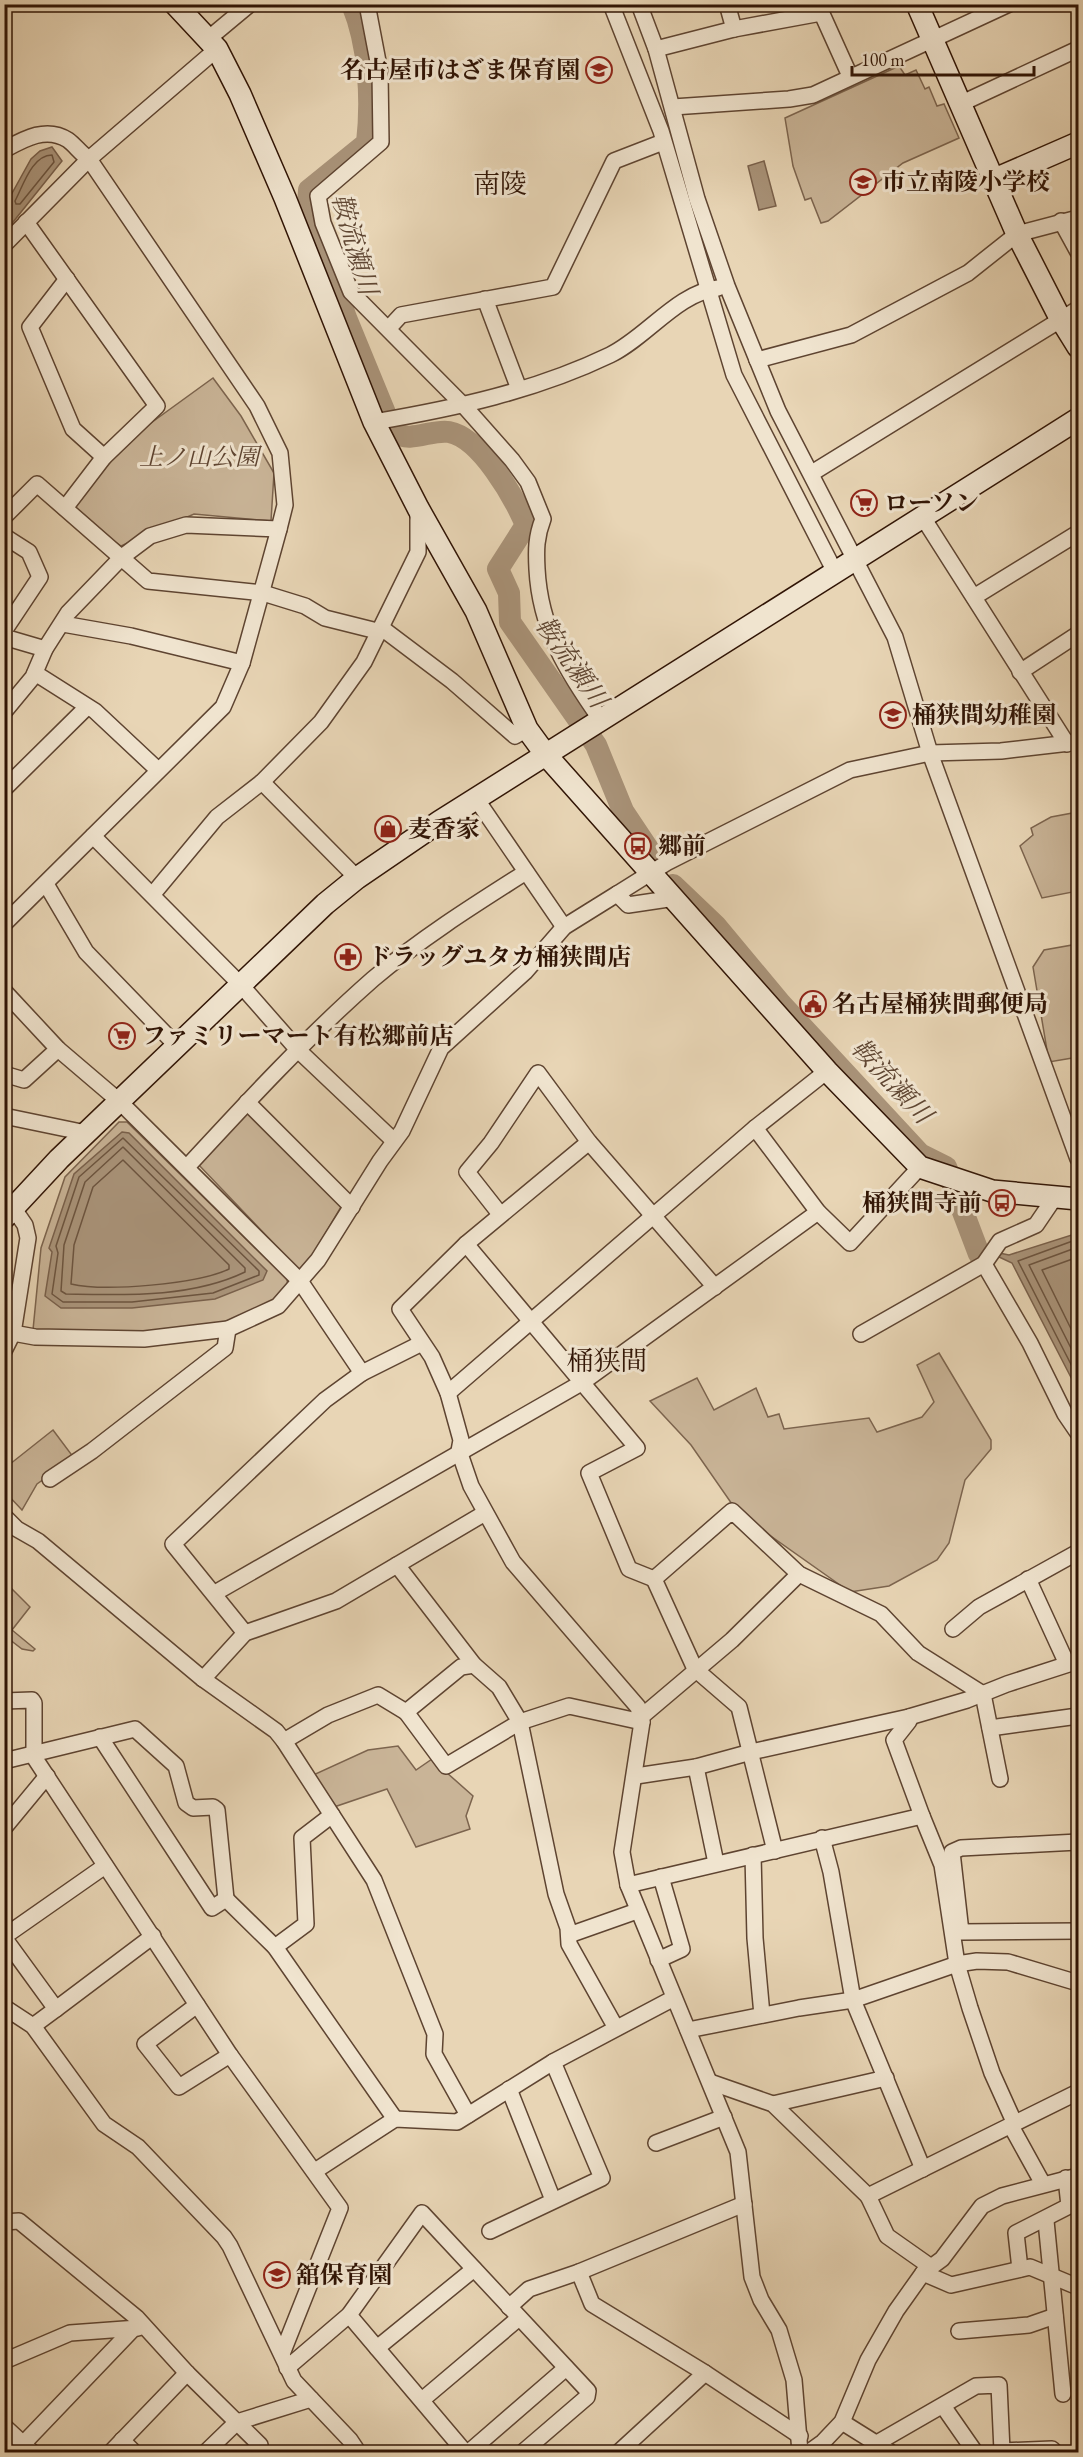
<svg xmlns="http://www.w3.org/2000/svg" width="1083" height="2457" font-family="'EB Garamond','Noto Serif JP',serif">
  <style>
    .green { fill: #c9b497; stroke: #7c644e; stroke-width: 1.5 }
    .water { fill: #a99379; stroke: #79604b; stroke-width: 1.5 }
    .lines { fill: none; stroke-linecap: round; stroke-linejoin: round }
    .shore { stroke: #6c543f; stroke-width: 1.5 }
    .river { stroke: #a99379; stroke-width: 22 }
    .street-casing { stroke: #5e4431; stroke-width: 18 }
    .secondary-casing { stroke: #301405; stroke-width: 24 }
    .street { stroke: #f0e4cf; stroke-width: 15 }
    .secondary { stroke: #f0e4cf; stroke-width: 21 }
    .labels { text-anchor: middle; stroke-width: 6; stroke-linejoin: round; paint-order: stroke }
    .poi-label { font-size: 24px; font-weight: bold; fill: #301405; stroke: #f0e4cf; text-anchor: start }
    .park-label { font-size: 24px; font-style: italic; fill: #5e4431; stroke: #f0e4cf }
    .water-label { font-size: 26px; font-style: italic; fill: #604733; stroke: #f0e4cf }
    .quarter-label { font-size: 27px; fill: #301405; stroke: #f0e4cf }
  </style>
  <rect width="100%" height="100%" fill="#e8d5b5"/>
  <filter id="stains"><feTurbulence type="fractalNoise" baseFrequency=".00333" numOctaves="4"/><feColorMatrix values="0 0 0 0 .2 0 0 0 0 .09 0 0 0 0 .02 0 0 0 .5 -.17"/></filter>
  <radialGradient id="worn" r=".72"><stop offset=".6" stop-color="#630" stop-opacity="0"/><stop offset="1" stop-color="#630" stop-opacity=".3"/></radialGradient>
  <g class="green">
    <path d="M899 66 905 75 916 70 925 89 929 87 937 106 944 104 959 138 903 163 828 221 821 223 811 198 805 200 793 166 785 118Z"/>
    <path d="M213 378 241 416 274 473 271 521 194 514 121 546 65 508 104 457Z"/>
    <path d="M1078 812V891L1042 898 1020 846 1033 835 1031 828 1051 817Z"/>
    <path d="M1078 944V1057L1049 1062 1033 967 1044 950Z"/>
    <path d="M247 1113 341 1207 312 1256 299 1270 197 1163Z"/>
    <path d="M119 1122H127L287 1279 288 1288C234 1348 107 1331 33 1330L41 1248 65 1177Z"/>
    <path d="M939 1353 991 1440V1449L965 1480 949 1543 937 1560 889 1586 850 1592 748 1520 734 1507 691 1445 650 1401 697 1378 714 1410 756 1388 768 1417 779 1414 784 1429 869 1418 877 1432 922 1417 934 1402 917 1365Z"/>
    <path d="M53 1430 74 1458 37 1484 22 1510 5 1492V1468Z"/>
    <path d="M5 1582 30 1607 12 1630 35 1649 33 1651 22 1649 5 1636Z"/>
    <path d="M398 1746 416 1770 435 1757 446 1772 473 1796 466 1816 470 1829 416 1847 387 1789 331 1808 311 1776 368 1750Z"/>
  </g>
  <g class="water">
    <path d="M52 147 62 161 5 232V206L31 159 40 151Z"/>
    <path d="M764 161 776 206 759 210 748 166Z"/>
    <path d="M122 1132 129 1133 267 1271 263 1280 215 1299 132 1308H61L45 1296 52 1252 49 1248 74 1174Z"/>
    <path d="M1078 1233V1391L1012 1263 999 1257V1253L1009 1255Z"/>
  </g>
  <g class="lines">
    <g class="shore">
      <path d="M52 155 54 162 20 204H16L15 201C23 186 32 155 52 155Z"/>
      <path d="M123 1138 259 1271V1275L213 1293 132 1302H63L52 1294 58 1253 56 1246 79 1177Z"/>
      <path d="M123 1147 245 1268V1272C191 1298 125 1295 66 1294L61 1291 64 1245 85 1182Z"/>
      <path d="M123 1160 229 1265V1269C198 1284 105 1292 71 1284L74 1245 93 1187Z"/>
      <path d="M1078 1239 1018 1261 1078 1378"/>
      <path d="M1078 1247 1029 1265 1078 1362"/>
      <path d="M1078 1257 1042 1270 1078 1343"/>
    </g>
    <g class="river">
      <path d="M352 4C369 45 372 99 367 143L309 190 308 205 346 318 385 413"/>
      <path d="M395 433C411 443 432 429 449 432 481 438 514 497 526 525L498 569 509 593 510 622 596 745 623 811 655 859"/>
      <path d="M673 885 716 926 781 1004 920 1154 946 1167 979 1254"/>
    </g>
    <defs>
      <g id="street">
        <path d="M367 4 380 72 381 142 318 196 323 223 351 292 465 407 512 460 528 482 543 519C536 537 536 550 537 569 540 629 567 672 601 720"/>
        <path d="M611 4 661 131 734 375 835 572"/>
        <path d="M639 4 656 49 697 199 727 286 778 411 895 637 930 753 1078 1159"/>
        <path d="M727 4 734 29"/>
        <path d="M818 5 850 76"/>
        <path d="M208 39 250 4"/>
        <path d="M656 49 734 29 821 13"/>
        <path d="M960 104 1078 49"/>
        <path d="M673 107 789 99 813 95 1009 4"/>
        <path d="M4 150C24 139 46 126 68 140 75 145 81 154 89 159L257 406 280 453 285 505 279 529 242 663 223 707 4 924"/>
        <path d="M1061 221 1078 252"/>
        <path d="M26 222 157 406 104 457 65 508"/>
        <path d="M4 245 89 159 217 49"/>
        <path d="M67 279 30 327 73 429 104 457"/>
        <path d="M485 299 519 389"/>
        <path d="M389 328 401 315 553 287 614 161 663 142"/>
        <path d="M757 360 851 335 968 273 1017 234 1078 218"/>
        <path d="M374 422C456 408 535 391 610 355 647 337 677 293 718 288"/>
        <path d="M812 473 1078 309"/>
        <path d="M922 516 1067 744"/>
        <path d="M4 517 37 484 148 581 263 593 305 606 325 618 381 632"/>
        <path d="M4 536 29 552 40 577 4 631"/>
        <path d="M974 597 1078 533"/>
        <path d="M63 624 131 636 242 663"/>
        <path d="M383 629 452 681 515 736 527 729"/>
        <path d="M4 637 45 649"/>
        <path d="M1020 672 1078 634"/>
        <path d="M35 673 95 711 158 770"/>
        <path d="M4 712 33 677 45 649 68 613 122 557 150 536 186 525 279 529"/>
        <path d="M262 782 357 878"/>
        <path d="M4 789 87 707"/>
        <path d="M477 800 564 927"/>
        <path d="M93 836 240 984 298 1050 393 1140"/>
        <path d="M46 884 86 952 176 1045"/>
        <path d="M153 894 217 817 262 782 321 722 364 662 418 552V510"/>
        <path d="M617 894 668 862 850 770 930 753 1001 751 1078 742"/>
        <path d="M4 991 58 1049 119 1101 300 1281 362 1373"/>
        <path d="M4 1074 24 1080 58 1049"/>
        <path d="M247 1102 352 1207"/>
        <path d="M4 1116 86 1133"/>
        <path d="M755 1128 818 1212 850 1243 920 1167"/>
        <path d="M589 1142 466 1244 400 1309 432 1357 448 1393 461 1440 459 1451 471 1486 513 1562 638 1707 642 1722 622 1852 628 1885 738 2152 752 2277 761 2300 779 2330 794 2380 800 2452"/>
        <path d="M187 1167C247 1102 307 1037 373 979 420 939 474 905 526 872"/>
        <path d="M500 1214 467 1172 491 1143 538 1073 589 1142 715 1287"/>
        <path d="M466 1244 637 1448 589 1473 629 1569 654 1579"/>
        <path d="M984 1264 1030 1343 1065 1414 1078 1433"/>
        <path d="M13 1333 35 1337 144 1339 228 1329 278 1306 318 1260 380 1161 402 1131 441 1048 525 972 564 927 617 894 628 905 675 898"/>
        <path d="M861 1334 984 1264 1000 1241 1036 1225 1055 1197"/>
        <path d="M4 1351 13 1333 28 1238 25 1225 14 1209"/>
        <path d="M448 1393 755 1128 827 1071"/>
        <path d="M50 1479 92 1451 225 1348 228 1329"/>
        <path d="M4 1516 17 1529 38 1541 203 1679 276 1731 284 1741 374 1880 435 2034 434 2054 468 2115"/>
        <path d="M397 1565 474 1665 499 1687 520 1722 556 1894 568 1928 569 1944 616 2028"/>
        <path d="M1028 1579 1067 1664"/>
        <path d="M215 1593 583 1382 818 1212"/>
        <path d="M953 1629 979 1607 1078 1552"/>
        <path d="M245 1633 173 1544 325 1400 362 1373 422 1343"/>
        <path d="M203 1679 245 1633 336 1601 485 1513"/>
        <path d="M4 1701 32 1700 34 1703V1757L230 2055 340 2208 282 2354"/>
        <path d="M406 1712 446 1766 520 1722 569 1706 642 1722"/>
        <path d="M641 1717 732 1640 799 1574"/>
        <path d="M990 1728 1078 1716"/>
        <path d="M100 1737 212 1908 226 1899 275 1947 395 2119"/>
        <path d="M284 1741 328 1715 378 1695 406 1712 461 1667 474 1665"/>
        <path d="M4 1761 135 1729 176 1766 186 1803 193 1808 213 1807 217 1810 226 1899"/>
        <path d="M696 1767 716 1863"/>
        <path d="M636 1776 696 1767 751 1752 909 1717 967 1700 1007 1684 1078 1661"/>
        <path d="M922 1816 942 1865 957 1964 970 2008 992 2073 1015 2124"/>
        <path d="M4 1828 47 1776"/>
        <path d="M822 1838 831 1872 853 2000 923 2169"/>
        <path d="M1078 1842 961 1848 952 1852 961 1932 1078 1931"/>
        <path d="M775 1851 739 1707 695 1669 654 1579 732 1511 799 1574 881 1614 918 1653 983 1694 1000 1779"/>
        <path d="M753 1855 755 1938 762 2015"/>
        <path d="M628 1885 922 1816 894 1740 909 1721V1717"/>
        <path d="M569 1935 637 1911"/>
        <path d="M275 1947 306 1924 302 1838 332 1815"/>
        <path d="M658 1960 682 1949 661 1877"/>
        <path d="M197 2005 145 2044 179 2087 230 2055"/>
        <path d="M4 2007 33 2026 104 2124 138 2147 224 2237 230 2246 294 2381 350 2440 358 2452"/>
        <path d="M56 2009 153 1936"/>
        <path d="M33 2026 56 2009 5 1939V1936L105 1866"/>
        <path d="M688 2030 799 2008 853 2000 957 1964 977 1961 1008 1962 1078 1983"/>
        <path d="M710 2082 773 2104 868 2196"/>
        <path d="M509 2089 553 2200"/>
        <path d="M773 2104 886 2078"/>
        <path d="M1011 2126 1043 2184"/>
        <path d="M656 2143 724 2117"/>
        <path d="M315 2171 395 2119 457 2122 553 2062 674 1998"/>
        <path d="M1046 2221 1063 2394"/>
        <path d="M4 2222 19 2221 137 2318 187 2373 260 2445 257 2452"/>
        <path d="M490 2231 602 2178 553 2062"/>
        <path d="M931 2267 887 2236 868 2196 1078 2092"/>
        <path d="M1020 2269 1016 2233 1069 2206 1066 2178"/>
        <path d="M579 2272 592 2304 705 2373 800 2436"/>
        <path d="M923 2273 951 2285 1030 2267 1078 2287"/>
        <path d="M509 2307 529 2289 579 2272 744 2204"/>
        <path d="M349 2315 465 2452"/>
        <path d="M959 2331 1029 2325 1055 2316"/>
        <path d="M377 2348 474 2269"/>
        <path d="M4 2359H9L70 2333 138 2328"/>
        <path d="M287 2368 349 2315 422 2213 588 2391 587 2397 523 2452"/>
        <path d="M422 2400 519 2318"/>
        <path d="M943 2406 975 2452"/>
        <path d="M842 2422 890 2452"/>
        <path d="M4 2426 32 2452"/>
        <path d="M122 2440 134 2452"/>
        <path d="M877 2443 976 2386 999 2385 1002 2451 1052 2449 1055 2452"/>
        <path d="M23 2444 133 2329"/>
        <path d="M111 2452 187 2373"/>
        <path d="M206 2452 237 2422 311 2399"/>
        <path d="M469 2452 566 2368"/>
        <path d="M619 2452 705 2373"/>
        <path d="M809 2452 823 2442 842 2422 868 2360 896 2311 923 2273 942 2259 982 2206 1002 2196 1078 2176"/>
      </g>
      <g id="secondary">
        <path d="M175 4 217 49 240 94 285 198 374 422 418 508 476 611 527 729 546 755 827 1071 920 1167 992 1191 1078 1199"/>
        <path d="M917 4 1017 234 1060 318 1078 347"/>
        <path d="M993 180 1078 143"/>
        <path d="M4 1218 59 1159 325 904 357 878 439 822 1078 419"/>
      </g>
    </defs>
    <use href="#street" class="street-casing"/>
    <use href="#secondary" class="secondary-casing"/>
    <use href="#street" class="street"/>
    <use href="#secondary" class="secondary"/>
  </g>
  <defs>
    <symbol id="school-ring" viewBox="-11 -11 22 22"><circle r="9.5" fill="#f0e4cf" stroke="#8f2418" stroke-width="1.5"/><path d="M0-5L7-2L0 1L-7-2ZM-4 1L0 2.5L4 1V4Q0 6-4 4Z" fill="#8f2418"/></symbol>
    <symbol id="supermarket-ring" viewBox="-11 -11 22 22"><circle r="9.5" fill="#f0e4cf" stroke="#8f2418" stroke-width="1.5"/><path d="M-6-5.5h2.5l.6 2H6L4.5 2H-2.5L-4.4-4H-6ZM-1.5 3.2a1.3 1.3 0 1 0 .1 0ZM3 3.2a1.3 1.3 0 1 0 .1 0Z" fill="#8f2418"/></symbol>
    <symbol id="shop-ring" viewBox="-11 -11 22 22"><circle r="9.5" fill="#f0e4cf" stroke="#8f2418" stroke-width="1.5"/><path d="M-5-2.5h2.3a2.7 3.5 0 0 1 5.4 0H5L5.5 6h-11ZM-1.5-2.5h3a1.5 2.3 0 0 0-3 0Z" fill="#8f2418"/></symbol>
    <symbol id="bus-ring" viewBox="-11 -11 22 22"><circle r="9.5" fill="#f0e4cf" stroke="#8f2418" stroke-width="1.5"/><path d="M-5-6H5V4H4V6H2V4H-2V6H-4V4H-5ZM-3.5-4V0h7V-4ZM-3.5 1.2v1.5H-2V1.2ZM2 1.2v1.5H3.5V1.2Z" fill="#8f2418"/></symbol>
    <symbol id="pharmacy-ring" viewBox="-11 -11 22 22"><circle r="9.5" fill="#f0e4cf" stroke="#8f2418" stroke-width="1.5"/><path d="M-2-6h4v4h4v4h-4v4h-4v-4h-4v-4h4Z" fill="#8f2418"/></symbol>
    <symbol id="civic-ring" viewBox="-11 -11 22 22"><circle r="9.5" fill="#f0e4cf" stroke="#8f2418" stroke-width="1.5"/><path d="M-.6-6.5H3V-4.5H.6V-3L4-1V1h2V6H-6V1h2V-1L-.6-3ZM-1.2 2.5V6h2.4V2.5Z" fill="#8f2418"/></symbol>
  </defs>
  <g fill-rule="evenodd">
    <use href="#school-ring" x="584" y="55" width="30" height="30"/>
    <use href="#school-ring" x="848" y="167" width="30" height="30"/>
    <use href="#supermarket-ring" x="849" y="488" width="30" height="30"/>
    <use href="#school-ring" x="878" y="700" width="30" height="30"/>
    <use href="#shop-ring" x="373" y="814" width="30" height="30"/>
    <use href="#bus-ring" x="623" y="831" width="30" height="30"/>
    <use href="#pharmacy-ring" x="333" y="942" width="30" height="30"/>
    <use href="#civic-ring" x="798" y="989" width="30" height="30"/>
    <use href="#supermarket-ring" x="107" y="1021" width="30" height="30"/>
    <use href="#bus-ring" x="987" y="1188" width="30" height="30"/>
    <use href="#school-ring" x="262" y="2260" width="30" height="30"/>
  </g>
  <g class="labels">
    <g class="poi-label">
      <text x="580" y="78" text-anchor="end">名古屋市はざま保育園</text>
      <text x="882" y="190">市立南陵小学校</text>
      <text x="884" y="511">ローソン</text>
      <text x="912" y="723">桶狭間幼稚園</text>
      <text x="408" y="837">麦香家</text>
      <text x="658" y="854">郷前</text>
      <text x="368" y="965">ドラッグユタカ桶狭間店</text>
      <text x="832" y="1012">名古屋桶狭間郵便局</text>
      <text x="142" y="1044">ファミリーマート有松郷前店</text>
      <text x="982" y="1211" text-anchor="end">桶狭間寺前</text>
      <text x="296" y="2283">舘保育園</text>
    </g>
    <g class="park-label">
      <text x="199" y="465">上ノ山公園</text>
    </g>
    <g class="water-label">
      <text transform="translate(355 244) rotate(74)" y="9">鞍流瀬川</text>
      <text transform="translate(572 662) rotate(55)" y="9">鞍流瀬川</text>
      <text transform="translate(892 1081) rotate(47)" y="9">鞍流瀬川</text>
    </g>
    <g class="quarter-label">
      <text x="500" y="193">南陵</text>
      <text x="607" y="1370">桶狭間</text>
    </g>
  </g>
  <rect width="1083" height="2457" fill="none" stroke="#e8d5b5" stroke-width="24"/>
  <rect x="6" y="6" width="1071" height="2445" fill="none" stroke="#301405" stroke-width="3"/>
  <rect x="12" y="12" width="1059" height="2433" fill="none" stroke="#301405" stroke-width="1.5"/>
  <path d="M852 66v9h182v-9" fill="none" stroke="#301405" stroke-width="3"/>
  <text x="861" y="66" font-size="18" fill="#301405" stroke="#f0e4cf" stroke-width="4.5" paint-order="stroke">100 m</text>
  <rect width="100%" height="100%" filter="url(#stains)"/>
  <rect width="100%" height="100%" fill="url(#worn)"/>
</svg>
